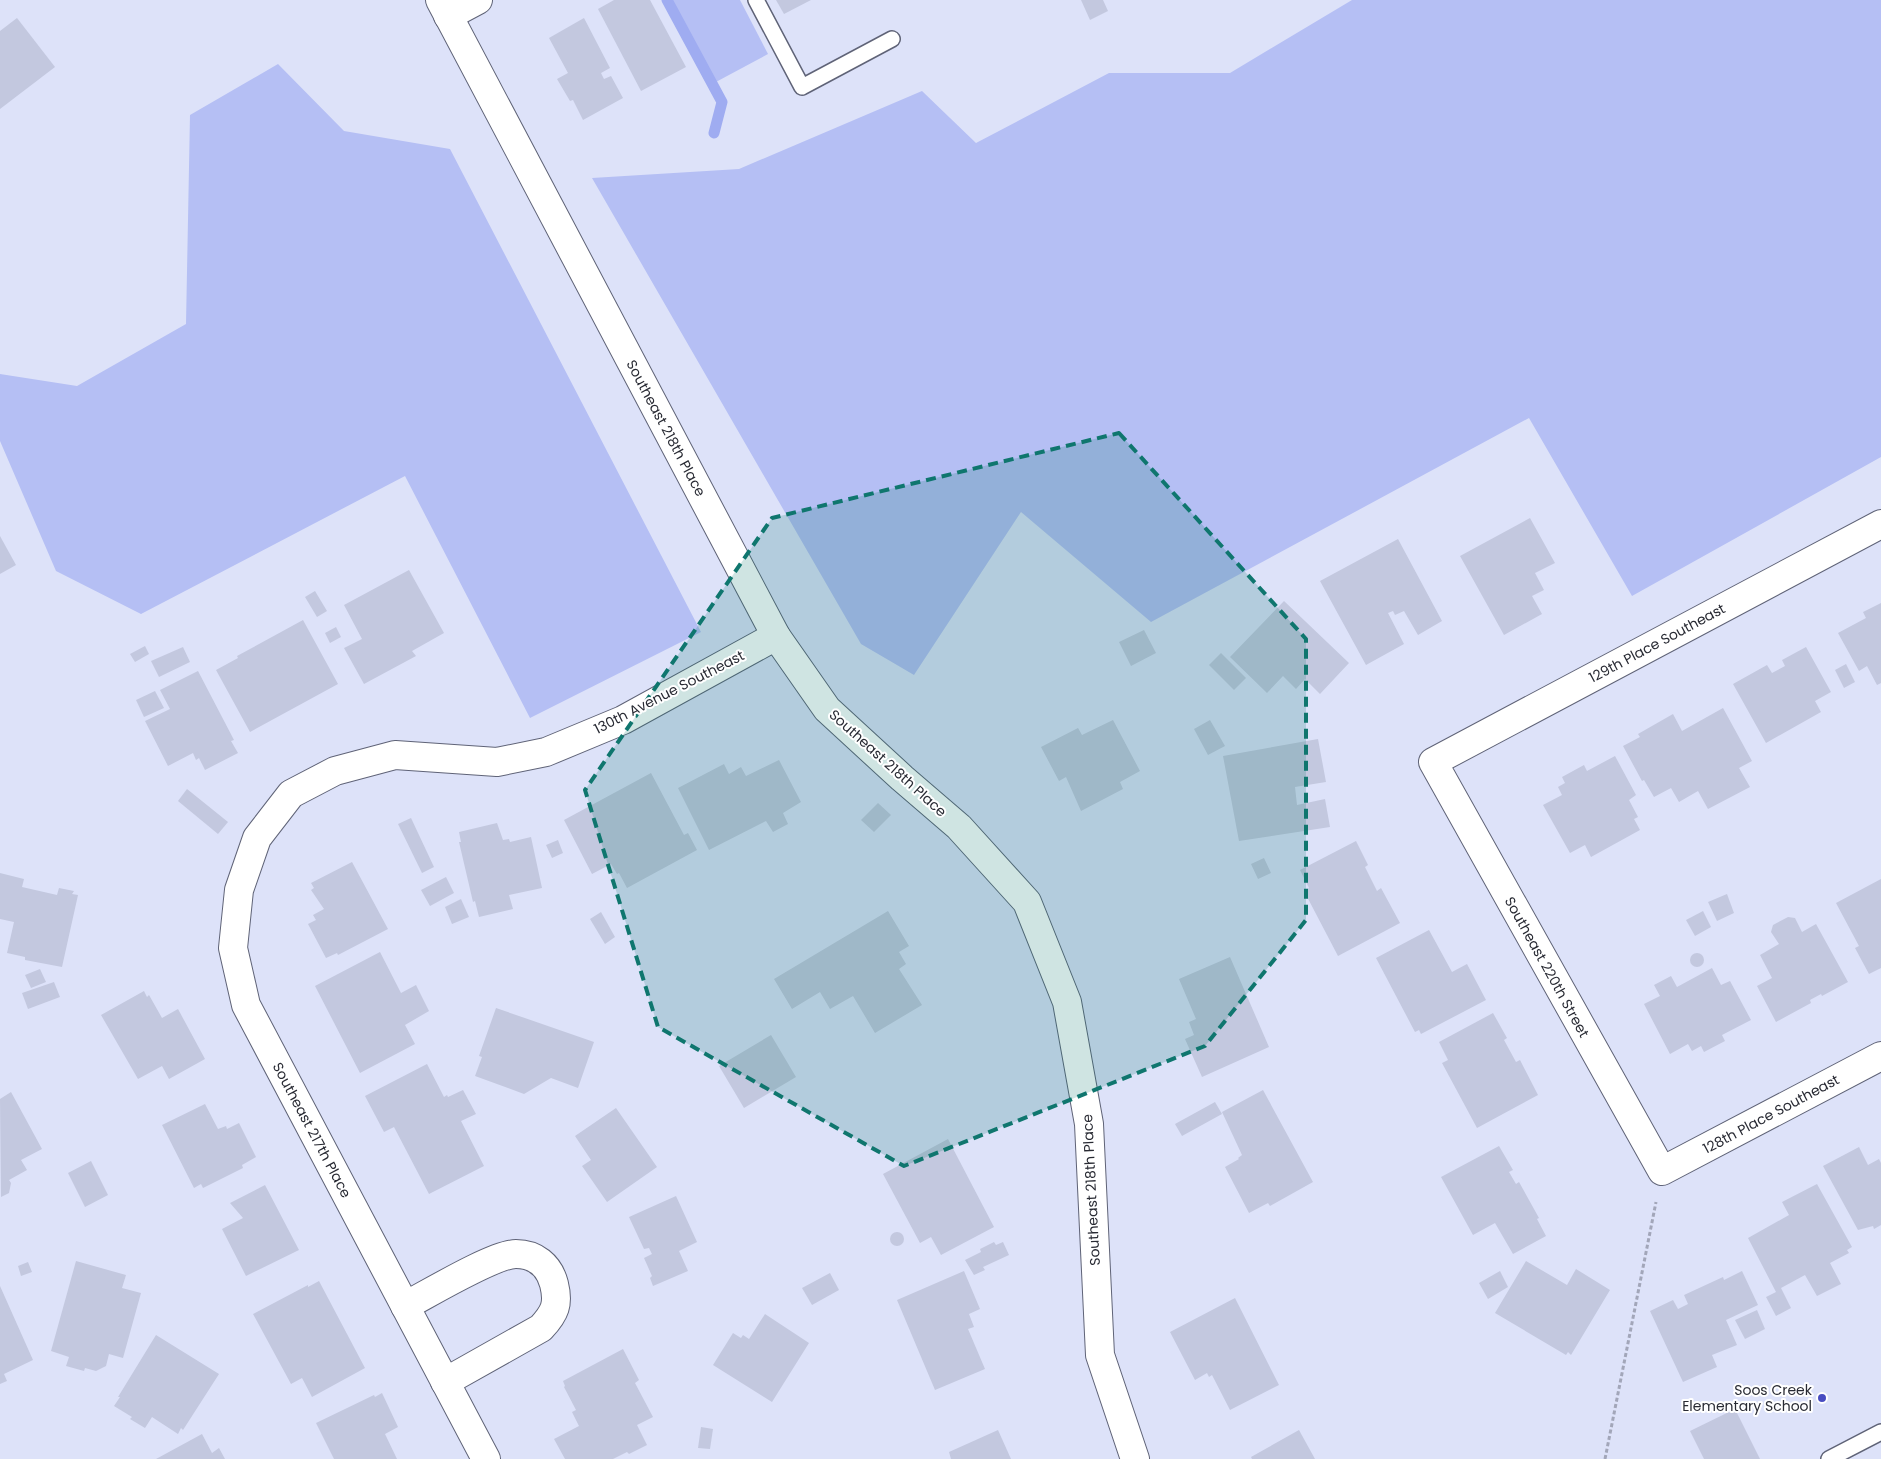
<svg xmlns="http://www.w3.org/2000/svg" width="1881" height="1459" font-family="Poppins,sans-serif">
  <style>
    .green { fill: #b5bff4 }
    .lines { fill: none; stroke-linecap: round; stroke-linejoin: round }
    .stream { stroke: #9facf1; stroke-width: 11 }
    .building { fill: #c3c8df }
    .service-casing { stroke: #5f6377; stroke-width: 18 }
    .minor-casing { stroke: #5f6377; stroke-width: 30 }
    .path { stroke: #a2a6b9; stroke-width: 3; stroke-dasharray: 4 2.5; stroke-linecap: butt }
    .service { stroke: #fff; stroke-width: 15 }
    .minor { stroke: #fff; stroke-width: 28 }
    .marked { fill: #0f766e; fill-opacity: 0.2; stroke: #0f766e; stroke-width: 4; stroke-dasharray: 10 6; stroke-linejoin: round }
    .poi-dot { fill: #484cc1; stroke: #fff; stroke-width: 2 }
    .labels { text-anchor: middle; stroke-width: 4; stroke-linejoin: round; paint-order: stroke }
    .street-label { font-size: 14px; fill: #282a33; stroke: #fff }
    .poi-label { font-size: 14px; fill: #282a33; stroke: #fff; text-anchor: end }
  </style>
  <rect width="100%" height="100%" fill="#dde2f9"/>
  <g class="green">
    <path d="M671 0H740L768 54 714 83Z"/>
    <path d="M1352 0H1881V457L1632 596 1529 418 1151 622 1021 512 914 675 861 644 592 178 739 169 922 91 976 143 1109 73H1230Z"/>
    <path d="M278 64 344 131 450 149 701 632 530 718 405 476 141 614 56 571 0 441V374L77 386 186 324 190 115Z"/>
  </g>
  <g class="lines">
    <path class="stream" d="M667 0 722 102 714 133"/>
  </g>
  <g class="building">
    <path d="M614 0H650L686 67 641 91 598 9Z"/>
    <path d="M776 0H811L784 14Z"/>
    <path d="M1081 0H1103L1108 11 1090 20Z"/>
    <path d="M17 18 55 67 0 109V31Z"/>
    <path d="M584 18 610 68 601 73 604 79 611 76 623 98 583 120 573 100 570 101 557 79 568 73 549 38Z"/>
    <path d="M1530 518 1555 563 1535 573 1544 590 1532 596 1542 614 1504 635 1460 556Z"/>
    <path d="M0 536 16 565 0 574Z"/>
    <path d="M1398 539 1442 621 1418 635 1404 611 1395 615 1393 611 1388 613 1404 644 1366 665 1320 581Z"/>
    <path d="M409 570 444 633 412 651 416 656 364 684 344 648 362 639 344 605Z"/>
    <path d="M315 591 327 611 317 617 305 597Z"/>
    <path d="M1284 601 1349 663 1320 694 1305 679 1296 689 1283 676 1267 693 1230 657Z"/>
    <path d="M1881 603V683L1877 685 1867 666 1859 671 1838 633 1866 618 1863 612Z"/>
    <path d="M303 620 338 684 250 732 216 670 238 658 237 656Z"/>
    <path d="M336 627 341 637 330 643 325 633Z"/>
    <path d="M1144 630 1156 653 1131 666 1119 642Z"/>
    <path d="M145 646 149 654 135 662 130 654Z"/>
    <path d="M183 647 190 662 159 677 151 661Z"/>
    <path d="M1806 647 1831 692 1815 701 1821 712 1766 743 1733 684 1767 665 1772 673 1785 666 1782 660Z"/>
    <path d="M1221 653 1246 678 1234 690 1209 665Z"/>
    <path d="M1846 664 1855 682 1844 688 1835 670Z"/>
    <path d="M198 671 234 740 231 741 238 753 205 770 199 758 196 760 193 753 168 766 145 721 170 709 160 690Z"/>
    <path d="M155 691 164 708 144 717 136 700Z"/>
    <path d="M1723 708 1752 761 1739 768 1750 787 1708 809 1698 791 1679 802 1671 788 1654 797 1644 780 1642 781 1623 746 1640 737 1638 734 1673 714 1682 731Z"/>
    <path d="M1113 720 1140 771 1120 782 1123 789 1081 811 1066 777 1059 781 1041 747 1078 728 1082 735Z"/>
    <path d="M1210 720 1225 746 1208 755 1194 729Z"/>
    <path d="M1318 739 1326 782 1295 787 1297 805 1325 799 1330 827 1239 841 1223 756Z"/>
    <path d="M1615 756 1636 795 1629 800 1638 817 1634 819 1640 830 1591 857 1585 845 1570 853 1543 805 1562 795 1558 787 1565 783 1562 777 1584 765 1587 771Z"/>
    <path d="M779 760 801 802 783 813 788 824 773 832 766 821 709 850 678 788 724 764 729 774 741 767 746 776Z"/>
    <path d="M651 773 684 835 688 833 697 850 627 888 619 873 617 874 611 864 592 874 564 820Z"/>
    <path d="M187 789 228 822 218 834 178 801Z"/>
    <path d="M878 803 891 815 874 832 861 820Z"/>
    <path d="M411 818 434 867 422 873 398 824Z"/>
    <path d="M497 823 503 840 509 839 510 842 531 837 542 888 509 895 513 909 479 917 475 901 473 902 459 842H461L459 832Z"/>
    <path d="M558 840 563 853 552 858 546 845Z"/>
    <path d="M1356 841 1368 865 1365 867 1377 891 1381 888 1400 923 1338 956 1304 891 1309 888 1300 870Z"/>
    <path d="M1264 858 1271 873 1258 879 1251 864Z"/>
    <path d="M352 862 388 929 338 955 337 953 326 958 308 924 316 920 313 915 324 909 311 890 314 888 311 883Z"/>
    <path d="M0 873 24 879 22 887 57 895 59 888 74 891 72 894 78 895 62 967 25 960V957L7 953 14 922 0 919Z"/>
    <path d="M446 877 454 893 430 906 421 890Z"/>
    <path d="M1881 879V968L1869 974 1855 948 1859 946 1836 903Z"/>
    <path d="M1727 894 1734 913 1717 921 1708 902Z"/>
    <path d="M461 899 469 917 452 924 445 907Z"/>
    <path d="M888 911 909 946 899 952 906 964 899 969 922 1005 875 1033 853 996 830 1009 820 992 792 1009 774 979Z"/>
    <path d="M1703 911 1711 927 1695 936 1686 920Z"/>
    <path d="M601 912 615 937 605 944 590 919Z"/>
    <path d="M1788 917 1795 918 1802 932 1816 924 1848 982 1822 996 1821 994 1810 1000 1811 1003 1776 1022 1757 986 1772 978 1760 955 1779 944 1771 932 1773 925Z"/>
    <path d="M1429 930 1452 972 1467 964 1486 1000 1421 1034 1419 1030 1415 1032 1376 958Z"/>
    <path d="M380 952 401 993 416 985 429 1011 405 1025 415 1044 360 1073 315 986Z"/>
    <circle cx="1697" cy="960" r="7"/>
    <path d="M1230 957 1269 1047 1202 1077 1185 1039 1194 1035 1189 1022 1196 1019 1179 979Z"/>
    <path d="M1712 968 1721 985 1730 981 1751 1020 1722 1035 1725 1041 1704 1052 1701 1046 1692 1051 1688 1044 1670 1054 1644 1004 1660 996 1654 985 1671 976 1677 987Z"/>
    <path d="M40 969 46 982 31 988 25 975Z"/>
    <path d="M54 982 60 997 28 1009 22 993Z"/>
    <path d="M144 991 147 997 149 995 162 1018 178 1009 205 1059 169 1079 162 1066 138 1079 101 1015Z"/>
    <path d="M496 1008 594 1042 578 1088 551 1078 524 1094 475 1076 482 1057 479 1056Z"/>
    <path d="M1493 1013 1507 1038 1504 1040 1516 1062 1520 1060 1538 1095 1477 1128 1442 1063 1448 1060 1439 1042Z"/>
    <path d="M771 1035 796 1077 744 1108 719 1066Z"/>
    <path d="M427 1064 444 1097 447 1095 448 1097 463 1090 476 1114 461 1121 484 1166 429 1194 394 1127 384 1132 365 1096Z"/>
    <path d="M1263 1090 1313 1182 1270 1206 1268 1203 1249 1213 1225 1167 1239 1159 1238 1158 1242 1155 1222 1112Z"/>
    <path d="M11 1092 42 1149 21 1160 27 1170 9 1180 11 1183 9 1193 1 1197 0 1099Z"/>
    <path d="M1215 1102 1222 1114 1182 1136 1175 1124Z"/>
    <path d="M205 1104 218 1129 226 1126 227 1129 239 1123 256 1157 242 1165 243 1168 203 1188 201 1184 194 1188 162 1125Z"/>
    <path d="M616 1108 657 1167 607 1202 582 1166 591 1160 575 1136Z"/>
    <path d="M948 1139 994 1227 941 1255 931 1237 920 1243 883 1174Z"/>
    <path d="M1499 1146 1513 1170 1509 1172 1516 1184 1519 1182 1539 1218 1537 1219 1546 1236 1513 1254 1495 1223 1473 1235 1441 1177Z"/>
    <path d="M1859 1147 1868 1165 1879 1159 1881 1163V1225L1874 1229 1873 1226 1858 1230 1823 1166Z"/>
    <path d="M91 1161 108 1195 85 1207 68 1173Z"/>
    <path d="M1817 1184 1852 1247 1847 1250 1849 1253 1830 1263 1841 1284 1817 1296 1805 1275 1781 1288 1791 1308 1776 1316 1766 1297 1776 1292 1748 1238 1789 1215 1782 1202Z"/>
    <path d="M265 1185 299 1250 246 1276 222 1229 243 1218 230 1203Z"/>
    <path d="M676 1196 697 1242 679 1251 688 1271 653 1286 650 1278 652 1276 644 1258 652 1254 649 1248 644 1249 629 1217Z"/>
    <circle cx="897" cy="1239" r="7"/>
    <path d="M994 1242 996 1245 1003 1242 1009 1255 983 1267 985 1270 974 1275 965 1260 981 1252 980 1249Z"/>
    <path d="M76 1261 126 1275 122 1288 141 1293 123 1358 109 1354 106 1366 96 1371 85 1368 84 1371 66 1366 69 1357 51 1351Z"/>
    <path d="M1526 1261 1567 1285 1576 1269 1610 1290 1571 1355 1568 1352 1566 1355 1495 1313Z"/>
    <path d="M28 1262 32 1272 21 1276 18 1266Z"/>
    <path d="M964 1271 980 1309 969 1314 974 1327 968 1329 985 1369 935 1390 897 1300Z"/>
    <path d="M1500 1271 1508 1287 1488 1299 1479 1283Z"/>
    <path d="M1742 1271 1758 1305 1726 1320 1737 1345 1712 1355 1717 1367 1683 1382 1650 1311 1673 1300 1678 1309 1688 1304 1684 1295 1723 1277 1724 1280Z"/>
    <path d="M830 1273 839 1290 812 1305 802 1288Z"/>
    <path d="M319 1281 365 1368 312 1397 302 1378 291 1384 253 1314 308 1285V1287Z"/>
    <path d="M0 1286 33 1360 4 1374 7 1381 0 1384Z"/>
    <path d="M1235 1298 1279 1385 1230 1410 1212 1375 1209 1377 1207 1373 1195 1380 1170 1332Z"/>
    <path d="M1757 1310 1765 1329 1745 1339 1735 1320Z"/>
    <path d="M765 1314 809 1343 772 1402 713 1365 733 1333 741 1338 743 1335 749 1339Z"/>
    <path d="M156 1335 219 1374 183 1430 181 1428 178 1434 152 1417 145 1428 130 1419 132 1417 114 1406 120 1397H118Z"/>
    <path d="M623 1349 639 1380 635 1383 653 1417 637 1425 647 1445 629 1454 627 1452 613 1459H565L554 1439 579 1426 572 1412 576 1410 564 1387 565 1386 563 1381Z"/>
    <path d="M382 1393 398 1427 385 1434 397 1459H334L316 1423 374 1395 375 1397Z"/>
    <path d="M1735 1409 1760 1459H1704L1690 1431Z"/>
    <path d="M701 1427 713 1429 710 1449 698 1448Z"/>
    <path d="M998 1430 1011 1459H951L949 1452Z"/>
    <path d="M1299 1430 1315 1459H1252L1251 1457Z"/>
    <path d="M202 1434 212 1453 219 1448 225 1459H156Z"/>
  </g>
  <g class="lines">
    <defs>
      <g id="service">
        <path d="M756 0 802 87 892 39"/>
        <path d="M1829 1459 1881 1432"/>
      </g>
      <g id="minor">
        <path d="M440 0 776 636 827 709 902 778 959 827 1027 902 1067 1002 1089 1124 1100 1355 1135 1459"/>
        <path d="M448 16 478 0"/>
        <path d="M1881 524 1433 762 1662 1171 1881 1056"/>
        <path d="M405 1306C428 1294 494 1254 516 1254 535 1254 549 1265 554 1284 559 1304 555 1313 541 1328L445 1382"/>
        <path d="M486 1459 246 1005 233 948 239 890 257 838 291 794 335 771 395 755 497 762 546 752 623 720 776 636"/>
      </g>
    </defs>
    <use href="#service" class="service-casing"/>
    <use href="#minor" class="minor-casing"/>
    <path class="path" d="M1605 1459 1656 1202"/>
    <use href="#service" class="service"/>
    <use href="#minor" class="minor"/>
  </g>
  <path class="marked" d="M1119 433 1306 639V920L1205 1046 904 1166 658 1027 585 790 772 518Z"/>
  <circle class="poi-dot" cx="1822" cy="1398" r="5"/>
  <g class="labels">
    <g class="street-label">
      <text transform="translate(666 428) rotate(62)" y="5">Southeast 218th Place</text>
      <text transform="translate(1657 643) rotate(-28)" y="5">129th Place Southeast</text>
      <text transform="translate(669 692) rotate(-27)" y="5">130th Avenue Southeast</text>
      <text transform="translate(888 763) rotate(42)" y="5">Southeast 218th Place</text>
      <text transform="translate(1547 967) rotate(61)" y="5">Southeast 220th Street</text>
      <text transform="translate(1771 1114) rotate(-28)" y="5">128th Place Southeast</text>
      <text transform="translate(312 1130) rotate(62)" y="5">Southeast 217th Place</text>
      <text transform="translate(1091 1190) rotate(-93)" y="5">Southeast 218th Place</text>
    </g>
    <g class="poi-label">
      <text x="1812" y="1395">Soos Creek<tspan x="1812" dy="16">Elementary School</tspan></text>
    </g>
  </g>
</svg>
